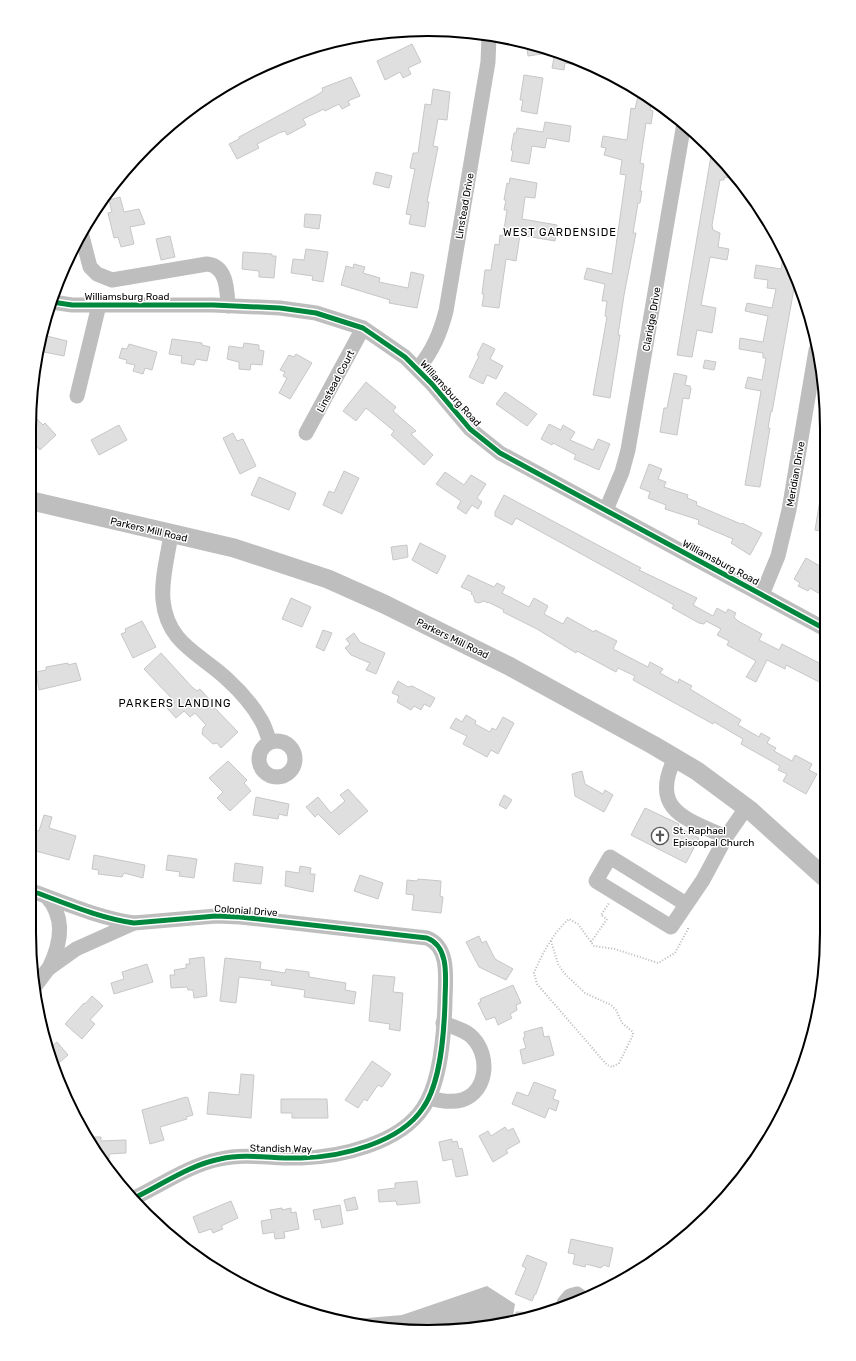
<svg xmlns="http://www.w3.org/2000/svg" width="856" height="1361" font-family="Rubik,sans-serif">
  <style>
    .water { fill: #bfbfbf }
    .building { fill: #dfdfdf; stroke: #c7c7c7 }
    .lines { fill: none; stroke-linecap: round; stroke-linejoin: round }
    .path { stroke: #b9b9b9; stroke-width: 2; stroke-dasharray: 1 2; stroke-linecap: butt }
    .minor { stroke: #bebebe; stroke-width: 15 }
    .major { stroke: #bebebe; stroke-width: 19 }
    .cycleway-casing { stroke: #fff; stroke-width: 8 }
    .cycleway { stroke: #00873e; stroke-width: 5 }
    .labels { text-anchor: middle; stroke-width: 3; stroke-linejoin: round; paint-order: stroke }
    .street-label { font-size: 10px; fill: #000; stroke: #fff }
    .poi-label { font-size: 10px; fill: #000; stroke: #fff; text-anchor: start }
    .neighbourhood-label { font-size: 11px; letter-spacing: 1px; fill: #000; stroke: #fff }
    .rim { fill: none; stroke: #000; stroke-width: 2 }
  </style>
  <rect width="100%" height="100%" fill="#fff"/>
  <path class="water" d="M487 1286 515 1304 512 1322 480 1329 402 1331 344 1320 402 1315Z"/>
  <g class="building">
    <path d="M526 42 583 62 582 66 565 63 564 70 552 68 555 52 528 56Z"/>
    <path d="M412 44 421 62 408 68 411 74 403 78 400 72 385 80 377 61Z"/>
    <path d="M524 75 543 78 537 114 521 111 523 100H520Z"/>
    <path d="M351 77 360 96 348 101 350 105 342 109 339 104 325 111 324 109 303 119 306 125 287 135 285 131 279 133 257 144 259 148 237 159 229 144 239 139V137L317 95 323 91 322 88Z"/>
    <path d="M433 89 450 92 447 120 438 119 433 146 438 147 427 202H429L425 227 409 224 411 215 406 214 415 169 410 168 413 153H418L425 104 431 105Z"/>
    <path d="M639 92 652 100 650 110 653 111 651 124 646 123 640 163 644 164 640 191H642L640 203H638L633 233H636L624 295 618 335H620L610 398 593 395 607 317 605 316 607 301H602L605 284 584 279 587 268 612 274 626 175 620 174 622 160 604 155 606 148 601 147 603 136 627 140 631 108 635 109Z"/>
    <path d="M545 122 571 126 569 142 547 138 545 148 532 146 529 164 511 161 513 151 511 150 514 133H516L517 128 543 132Z"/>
    <path d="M712 150 731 168 729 178 724 177V180H720L712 225 713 230 720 233 718 247 729 249 727 260 710 257 701 305 716 308 712 333 697 330 692 357 677 355Z"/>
    <path d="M376 172 392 176 389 188 373 184Z"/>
    <path d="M510 178 537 183 535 198 525 197 522 219 557 225 555 241 520 235 516 261 506 259 499 308 482 306 484 294H482L485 270H491L495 244 499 245 500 235 503 236 507 210H504L506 200H504L507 183 509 184Z"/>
    <path d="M120 197 124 212 139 209 145 224 130 227 134 244 121 247 118 237 114 238 108 213 112 212 109 200Z"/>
    <path d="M305 214 321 215 319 229 304 227Z"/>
    <path d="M170 236 175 257 161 260 156 239Z"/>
    <path d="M306 249 328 252 323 282 312 280 313 276 291 273 293 259 304 260Z"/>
    <path d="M243 252 272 254V256H276L274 278 259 277V271L242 269Z"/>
    <path d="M784 252 796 277 772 412 771 411 768 428H770L760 487 745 485 761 391 745 388 748 377 762 380 766 358H763V353L739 349 740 338 763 342 768 316 745 311 747 303 772 308 776 289 767 288 768 280 754 278 756 265 781 269Z"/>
    <path d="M354 264 365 267 363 273 380 278 379 282 408 288 411 272 424 275 417 308 389 303 390 300 341 285 346 266 353 268Z"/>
    <path d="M43 335 67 341 64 356 39 351Z"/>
    <path d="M172 339 202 343V345L210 347 207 361 196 359 194 365 181 363 182 356 169 354Z"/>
    <path d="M244 343 259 345V350L264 351 262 365 251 364 250 370 239 369V362L227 359 229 346 243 348Z"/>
    <path d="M483 343 495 349 490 359 503 366 496 379 487 375 483 384 469 377 479 356 477 355Z"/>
    <path d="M129 344 157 352 152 370 145 368 143 374 133 371 135 365 126 363 127 360 119 358 122 348 127 349Z"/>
    <path d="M296 354 312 363 290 399 279 393 287 378 283 376 285 372 280 370 289 355 294 357Z"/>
    <path d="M705 360 716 362 714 370 703 368Z"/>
    <path d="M674 373 687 376 685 385 690 386 691 389 689 399 683 398 677 435 660 432 664 408H667Z"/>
    <path d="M366 382 396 407 393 411 416 431 411 434 433 455 424 465 391 435 394 431 366 408 356 421 343 411Z"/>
    <path d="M505 392 537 414 527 426 496 404Z"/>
    <path d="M32 414 43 425 45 423 56 435 40 450 32 442Z"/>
    <path d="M549 424 561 430 563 425 575 432 570 440 593 450 598 439 610 444 599 470 574 459 576 455 553 443 552 445 541 439Z"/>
    <path d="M119 425 127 440 99 455 91 440Z"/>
    <path d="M233 433 237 441 243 439 256 466 240 474 223 438Z"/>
    <path d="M649 464 662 469 658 479 666 482 664 487 688 495 687 498 697 502 696 505 741 524 742 523 762 533 750 555 731 543 733 539 698 524 699 520 665 509 666 505 648 498 650 492 640 488Z"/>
    <path d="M344 471 359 478 342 514 323 505 329 491 334 493Z"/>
    <path d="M445 472 464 485 471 475 486 484 477 498 482 502 478 509 472 505 466 514 457 508 461 501 436 484Z"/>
    <path d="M259 477 296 493 289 510 251 495Z"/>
    <path d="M821 494H826V532L815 530Z"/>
    <path d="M504 495 641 568 639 570 697 598 693 605 713 616 717 608 726 613 728 609 736 613 734 617 738 621 762 634 759 640 779 650 782 644 825 666V685L786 665 785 669 767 660 756 682 746 677 756 661 727 645 729 641 717 635 721 629 706 621 704 624 699 623 672 608 674 605 516 518 512 525 495 516V512Z"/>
    <path d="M420 543 446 556 437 574 412 560Z"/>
    <path d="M407 545 408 557 393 560 391 547Z"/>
    <path d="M806 558 825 569V597L810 588 808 591 798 586 800 583 794 579Z"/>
    <path d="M468 575 494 587 497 583 505 587 502 593 529 607 534 598 548 606 544 614 563 624 567 617 594 632 595 630 617 641 613 649 648 667 650 662 663 669 660 673 678 683 679 679 692 686 690 689 741 720 738 725 759 737 761 733 770 738 767 743 776 748 774 751 792 761 795 755 812 764 809 770 817 774 806 794 783 781 787 774 778 770 780 766 741 744 743 739 714 722 713 724 633 680 635 676 618 668 616 672 577 651 576 653 537 629 503 612 504 610 488 602V603L484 601 479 603 475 602 473 595 471 594 472 592 461 587Z"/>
    <path d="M291 598 311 607 302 627 282 619Z"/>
    <path d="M142 621 156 647 133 658 121 634 126 632 125 629Z"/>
    <path d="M323 630 332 633 324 651 316 647Z"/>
    <path d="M354 633 360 642 385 653 376 674 366 670 370 663 351 655 345 648 350 644 346 639Z"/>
    <path d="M161 653 192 687 197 691 200 689 210 700 208 701 238 732 221 748 217 743 213 744 202 734 203 728 206 725 195 713 190 717 184 711 176 718 167 708 175 702 144 669Z"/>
    <path d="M68 663V665L76 663 81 680 39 690 36 672 46 670V667Z"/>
    <path d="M398 681 408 687 412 686 435 698 430 707 424 704 421 710 414 706 411 710 397 702 399 696 392 693Z"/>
    <path d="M466 715 476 721 475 724 490 732 492 728 496 730 503 717 514 723 498 754 491 750 487 757 463 744 467 736 450 728 456 718 462 722Z"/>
    <path d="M228 761 247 780 244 783 251 791 230 811 217 798 223 792 209 778Z"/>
    <path d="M582 771 585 784 603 794 605 790 613 795 604 812 575 796 572 774Z"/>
    <path d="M348 789 368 811 339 835 318 814 315 817 306 807 318 797 331 813 345 801 340 795Z"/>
    <path d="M504 795 512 800 506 809 499 805Z"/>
    <path d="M256 797 289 804 287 816 279 814 278 819 253 815Z"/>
    <path d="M645 808 679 824 678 827 699 838 686 863 631 835Z"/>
    <path d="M44 815 52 817 49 828 76 836 69 860 32 850V829L39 831Z"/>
    <path d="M94 855 145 865 143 878 124 873 122 877 98 874 99 870 92 869Z"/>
    <path d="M168 855 197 859 194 878 179 876 180 872 166 870Z"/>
    <path d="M235 863 263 867 261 884 233 881Z"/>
    <path d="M300 866 311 868 310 874H315L313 892 285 886 286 871 299 873Z"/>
    <path d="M360 875 383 883 378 899 354 891Z"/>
    <path d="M418 879 441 881 440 896 443 897 441 913 412 910 414 895 406 894 407 880 417 881Z"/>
    <path d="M479 936 482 943 486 941 495 959 513 969 506 980 479 967 466 942Z"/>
    <path d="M204 957 207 996 194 998 193 990H188L187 987 171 988 170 975H175L174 970 186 968V964H190L189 959Z"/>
    <path d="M225 958 261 962 260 969 285 973 286 969 309 972V977L346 983 345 990 356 992 354 1004 304 997 305 990 271 985 272 981 239 977 236 1003 220 1001Z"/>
    <path d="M147 964 153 982 114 994 111 983 124 979 122 972Z"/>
    <path d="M373 975 395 977 393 992 403 993 400 1031 389 1029 390 1024 369 1021Z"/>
    <path d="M513 985 521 1003 516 1005 517 1010 510 1014 512 1018 498 1025 495 1017 486 1020 478 1003 481 1002 480 999Z"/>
    <path d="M92 996 103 1006 90 1020 95 1024 82 1039 65 1024 84 1003 85 1004Z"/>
    <path d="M542 1027 544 1037 549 1036 554 1055 523 1064 520 1050 526 1048 523 1038 525 1037 524 1032Z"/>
    <path d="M57 1042 68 1055 53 1068 47 1050Z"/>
    <path d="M372 1061 391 1074 382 1087 378 1085 367 1101 364 1099 358 1108 345 1100Z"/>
    <path d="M241 1074 254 1075 251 1118 207 1114 209 1092 239 1095Z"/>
    <path d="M534 1082 556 1090 553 1099 559 1101 556 1111 549 1108 545 1118 512 1104 517 1092 528 1096Z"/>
    <path d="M186 1097 188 1098 193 1115 186 1117 187 1119 160 1127 164 1140 150 1144 142 1110Z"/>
    <path d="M281 1099H327L328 1118H292V1113H281Z"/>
    <path d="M505 1127 508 1131 513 1128 520 1142 506 1150 508 1153 493 1162 479 1136 488 1131 491 1136Z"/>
    <path d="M91 1137H101V1141L126 1140V1153L109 1154V1159H100L91 1144Z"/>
    <path d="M452 1139V1142L457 1141 459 1149 462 1148 468 1175 456 1177 452 1159 443 1161 439 1142Z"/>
    <path d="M417 1181 420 1203 397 1205 396 1201 379 1202 378 1190 395 1188V1183Z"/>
    <path d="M355 1197 358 1209 347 1211 344 1200Z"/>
    <path d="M231 1201 238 1218 221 1226 223 1229 213 1233 211 1229 199 1233 193 1217Z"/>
    <path d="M340 1205 343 1224 322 1228 320 1219 315 1220 313 1210Z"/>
    <path d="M282 1208V1210L291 1208V1213L296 1212 299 1229 284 1232 285 1238 275 1239 274 1232 263 1234 261 1221 272 1219 270 1210Z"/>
    <path d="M571 1239 613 1248 609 1267 604 1265 601 1268 586 1264 585 1267 573 1264 575 1254 568 1253Z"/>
    <path d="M527 1255 547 1263 536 1294H535L532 1301 515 1294 526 1268 522 1266Z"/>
    <path d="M516 1312 542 1313V1314L516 1321Z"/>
  </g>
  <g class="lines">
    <g class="path">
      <path d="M551 941 558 964 564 973 585 993 611 1005 616 1010 622 1023 633 1032V1035L619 1063 612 1067 607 1065 537 984 534 973C542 954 553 933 569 919L578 924 594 946 615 949 658 963 675 953 688 929V926"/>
      <path d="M591 942 607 919 601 915 609 903"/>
    </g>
    <g class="minor">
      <path d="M82 236 90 267 97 274 112 280 207 264C227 266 227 290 228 306"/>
      <path d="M52 302 72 305H213L280 308 316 313 363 328 405 357 432 384 470 429 500 453 825 629"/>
      <path d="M418 369C433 350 440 334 446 311L488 62 489 36"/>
      <path d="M77 396 99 305"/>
      <path d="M306 433 363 328"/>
      <path d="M606 510 622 472 628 450 684 123"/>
      <path d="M171 534C168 555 161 579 163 600 167 644 201 654 228 680 240 691 253 706 261 720 265 726 267 735 270 742"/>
      <path d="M762 595 778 556 789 510 816 350"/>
      <circle cx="277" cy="759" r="18"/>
      <path d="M675 758C649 810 686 819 726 837"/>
      <path d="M32 891C65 903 99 918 134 923L216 916 240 917 427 938C451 947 445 982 445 1002 444 1034 441 1082 423 1108 400 1143 341 1157 301 1158 274 1159 247 1153 220 1159 189 1165 160 1186 132 1199"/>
      <path d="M47 897C66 918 61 944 49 968"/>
      <path d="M686 904 610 857 596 881 671 927 703 880 726 837 746 808"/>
      <path d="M33 989 48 969 76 949 134 923"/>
      <path d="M429 1098C440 1101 451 1103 462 1100 488 1091 490 1056 473 1038 466 1030 453 1027 443 1023"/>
      <path d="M564 1306V1303L570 1296 577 1294 584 1299"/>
    </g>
    <path class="major" d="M32 501 234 548 328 579 384 604 509 666 653 745 697 771 751 811 824 877"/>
    <defs>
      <g id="cycleway">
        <path d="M52 302 72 305H213L280 308 316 313 363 328 405 357 432 384 470 429 500 453 825 629"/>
        <path d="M32 891C65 903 99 918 134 923L216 916 240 917 427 938C451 947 445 982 445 1002 444 1034 441 1082 423 1108 400 1143 341 1157 301 1158 274 1159 247 1153 220 1159 189 1165 160 1186 132 1199"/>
      </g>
    </defs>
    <use href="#cycleway" class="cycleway-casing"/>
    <use href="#cycleway" class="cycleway"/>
  </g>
  <defs>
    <symbol id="church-ring" viewBox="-11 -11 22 22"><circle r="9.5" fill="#fff" stroke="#595959" stroke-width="1.5"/><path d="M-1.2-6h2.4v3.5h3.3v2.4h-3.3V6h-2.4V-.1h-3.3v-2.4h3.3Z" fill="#595959"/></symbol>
  </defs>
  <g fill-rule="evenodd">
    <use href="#church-ring" x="650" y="826" width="20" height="20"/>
  </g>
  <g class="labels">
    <g class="street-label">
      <text transform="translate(464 206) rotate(-80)" y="4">Linstead Drive</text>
      <text x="127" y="300">Williamsburg Road</text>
      <text transform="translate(651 319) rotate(-80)" y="4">Claridge Drive</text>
      <text transform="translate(335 381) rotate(-62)" y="4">Linstead Court</text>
      <text transform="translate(451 393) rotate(48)" y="4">Williamsburg Road</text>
      <text transform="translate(795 474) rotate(-80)" y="4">Meridian Drive</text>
      <text transform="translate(149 529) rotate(13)" y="4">Parkers Mill Road</text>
      <text transform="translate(721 562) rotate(28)" y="4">Williamsburg Road</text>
      <text transform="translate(453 638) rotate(26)" y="4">Parkers Mill Road</text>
      <text transform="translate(246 910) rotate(4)" y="4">Colonial Drive</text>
      <text transform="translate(281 1148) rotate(1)" y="4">Standish Way</text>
    </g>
    <g class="poi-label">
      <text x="673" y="834">St. Raphael<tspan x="673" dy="12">Episcopal Church</tspan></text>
    </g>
    <g class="neighbourhood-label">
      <text x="560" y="236">WEST GARDENSIDE</text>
      <text x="175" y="707">PARKERS LANDING</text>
    </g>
  </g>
  <path d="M0 0H856V1361H0ZM428 36H428A392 392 0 0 1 820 428V933A392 392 0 0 1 428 1325H428A392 392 0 0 1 36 933V428A392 392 0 0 1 428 36Z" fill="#fff" fill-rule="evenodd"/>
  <path class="rim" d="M428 36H428A392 392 0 0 1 820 428V933A392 392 0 0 1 428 1325H428A392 392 0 0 1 36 933V428A392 392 0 0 1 428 36Z"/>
</svg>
